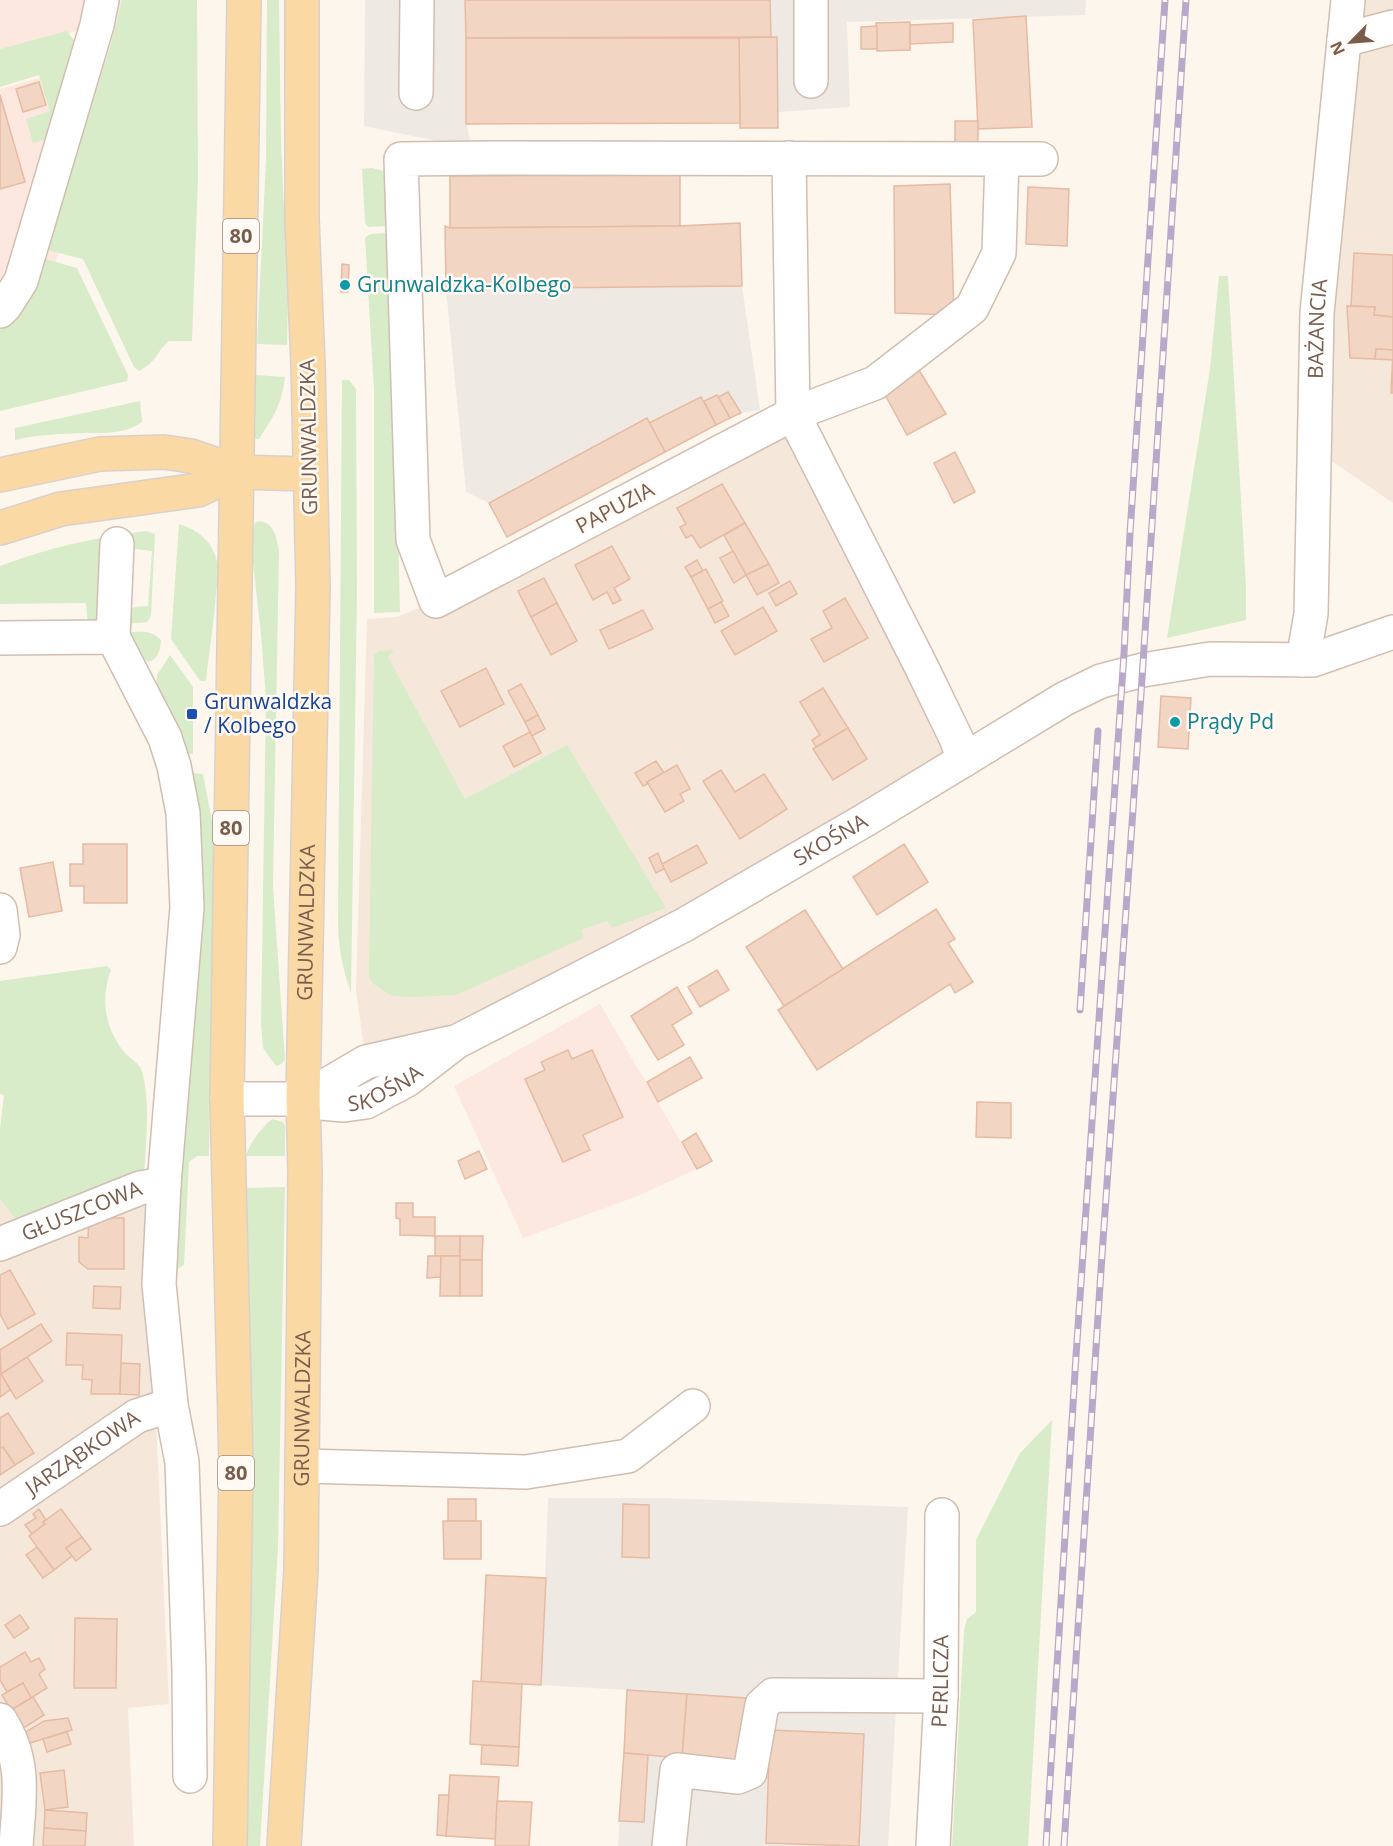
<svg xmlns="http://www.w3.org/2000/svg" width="1393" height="1846" font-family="'Open Sans',sans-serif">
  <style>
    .residential { fill: #f5e8da }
    .commercial { fill: #fde8e0 }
    .industrial { fill: #efe9e4 }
    .green { fill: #d8ecc9 }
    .building { fill: #f3d5c3; stroke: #e6bba3; stroke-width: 1.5 }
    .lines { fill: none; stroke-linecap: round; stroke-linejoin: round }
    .minor-casing { stroke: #d1beb0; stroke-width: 36 }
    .major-casing { stroke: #dad1cd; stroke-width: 36 }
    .minor { stroke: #fff; stroke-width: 33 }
    .major { stroke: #fbd9a5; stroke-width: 33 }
    .rail-casing { stroke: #b9a8c9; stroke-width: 7 }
    .rail { stroke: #fffaf3; stroke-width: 4.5; stroke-dasharray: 14; stroke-linecap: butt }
    .culture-dot { fill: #0f9aa8; stroke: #fffaf3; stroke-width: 2 }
    .transit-dot { fill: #1a4fb4; stroke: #fffaf3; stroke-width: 2 }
    .labels { text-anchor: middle; stroke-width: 5; stroke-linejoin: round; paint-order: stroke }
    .shield { fill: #fffaf3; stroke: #a28b7f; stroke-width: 1.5 }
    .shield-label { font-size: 20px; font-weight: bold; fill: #7a5c4d }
    .culture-label { font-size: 21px; fill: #0d838f; stroke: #fffaf3; text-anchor: start }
    .street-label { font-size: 21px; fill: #7a5c4d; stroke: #fffaf3 }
    .transit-label { font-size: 21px; fill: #164399; stroke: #fffaf3; text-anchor: start }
  </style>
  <rect width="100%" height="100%" fill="#fdf6ec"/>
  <g class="residential">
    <path d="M1348 0H1393V503L1314 449Z"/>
    <path d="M793 414 964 760 366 1102 364 1083 366 1062 356 990 367 619 397 617 436 601Z"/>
    <path d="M0 1199 18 1223 146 1200 169 1704 128 1708 134 1846H0Z"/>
  </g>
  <g class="commercial">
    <path d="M0 0H129L126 18 0 51Z"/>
    <path d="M114 57 54 269 0 342V89Z"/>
    <path d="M600 1004 697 1169 635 1197 523 1238 454 1086Z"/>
  </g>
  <g class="industrial">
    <path d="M365 0H1086L1085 15 847 22 850 107 778 112V128H740L739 123 467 124 471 148 364 126Z"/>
    <path d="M680 175V225L740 223 742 286 760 410 741 413 730 418 507 537 489 503 466 492 446 289 445 226 450 227V176Z"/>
    <path d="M548 1498H662L908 1507 888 1846H618L627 1690 541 1685Z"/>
  </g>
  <g class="green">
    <path d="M122 0H197L198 179 192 341H169C155 353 158 361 139 371L134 367 83 259 47 250 112 40Z"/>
    <path d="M267 0H279L281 142 288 295 287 345 257 344 266 160Z"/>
    <path d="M67 31 80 49 54 137 33 143 26 119 50 111 39 75 0 87V49Z"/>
    <path d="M372 168 383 171 388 180 389 222 386 226 368 227 365 223 362 169Z"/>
    <path d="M386 233 391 237 400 612 374 613V390L365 238 370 234Z"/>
    <path d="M46 259 77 268 128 375 127 381 0 411V330C28 305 33 295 46 259Z"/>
    <path d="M1219 276H1228L1246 586V620L1167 638 1210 369Z"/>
    <path d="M256 375 285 377C281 406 275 414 259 439H255L253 435Z"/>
    <path d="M342 380H349L356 389 357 593 351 993C343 970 338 947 338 923Z"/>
    <path d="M140 401 142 422C125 434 107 433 87 433 63 434 38 434 15 440V428Z"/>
    <path d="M259 521C275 523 276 537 279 550L273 886 285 1060 281 1064 276 1066 263 1048 261 1024 266 699 261 634 250 536 255 523Z"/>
    <path d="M179 524C198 530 212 541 217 561 220 571 217 583 216 593 214 623 209 652 206 681H200L171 639Z"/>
    <path d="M146 531 155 534 151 616 147 622 126 624C129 606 131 607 148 606L152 551 135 549 132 546 99 619 88 625 86 603 0 604V566C48 548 96 537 146 531Z"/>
    <path d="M128 632C142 632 150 629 161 640 160 650 159 658 149 662L136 655Z"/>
    <path d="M390 650 394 651 388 657 465 799 567 745 666 908 612 928 607 921 581 930 584 938 456 995 411 997 394 996 388 994 371 982 369 974 374 655 379 651Z"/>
    <path d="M170 655 193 687V754H188L182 749 156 693 157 675Z"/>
    <path d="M191 773 203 774 214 832 209 1156H197L189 1162 184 1265 174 1271Z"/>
    <path d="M107 966 111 970C100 999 105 1029 125 1053 130 1058 138 1063 141 1069 151 1096 146 1146 144 1175L18 1223 0 1199V1129L4 1095 0 1094V981Z"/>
    <path d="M272 1119 283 1122 285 1126V1156H246C251 1140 260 1130 272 1119Z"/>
    <path d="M285 1187 278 1547 260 1846H245L246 1765 253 1474 244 1188Z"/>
    <path d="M1052 1420 1028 1846H952L964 1630 967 1619 976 1612V1540L1020 1453Z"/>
  </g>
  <g class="building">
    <path d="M465 0H770L771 37 466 38Z"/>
    <path d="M1026 16 1032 127 978 129 973 20Z"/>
    <path d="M910 22V50L877 51 876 23Z"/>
    <path d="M953 23V42L910 44V25Z"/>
    <path d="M877 26V49H861V27Z"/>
    <path d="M777 37 778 128H740L739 38Z"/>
    <path d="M466 38H739L740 123 466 124Z"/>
    <path d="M39 82 46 105 23 112 16 89Z"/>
    <path d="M0 95 25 182 0 189Z"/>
    <path d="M955 121H978V142L955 143Z"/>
    <path d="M680 175V226L450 228V176Z"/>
    <path d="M950 184 954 315 895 313 894 186Z"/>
    <path d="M1028 187 1069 189 1067 246 1026 244Z"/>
    <path d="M740 223 742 286 446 289 445 226 450 228 680 226Z"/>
    <path d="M1354 253 1393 255V317L1374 315 1375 307 1351 306Z"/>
    <path d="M342 264 349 265 348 292H341Z"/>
    <path d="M1347 306 1375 307 1374 315 1393 317V393H1391L1393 350 1376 349 1375 359 1350 358Z"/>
    <path d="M1376 349 1393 350V360L1375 359Z"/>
    <path d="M919 370 946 414 907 435 883 391Z"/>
    <path d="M728 392 741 413 730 418 718 397Z"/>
    <path d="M717 395 730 418 716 425 704 401Z"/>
    <path d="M701 397 716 425 665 452 649 423Z"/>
    <path d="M647 418 665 452 507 537 489 503Z"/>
    <path d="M955 452 975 492 954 503 934 463Z"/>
    <path d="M722 484 745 523 700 548 692 535 686 538 680 527 686 524 677 508Z"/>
    <path d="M745 523 769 564 746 575 724 535Z"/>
    <path d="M612 546 630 579 614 588 621 600 613 604 607 592 593 600 575 565Z"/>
    <path d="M733 551 746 575 734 583 720 558Z"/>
    <path d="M697 560 703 571 691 577 685 567Z"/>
    <path d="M769 564 779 583 757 595 746 575Z"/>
    <path d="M706 569 723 601 708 609 691 577Z"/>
    <path d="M544 578 557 603 531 617 518 591Z"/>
    <path d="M790 581 797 594 776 606 769 593Z"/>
    <path d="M845 598 868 638 824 662 811 639 832 628 823 611Z"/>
    <path d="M721 602 729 616 715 623 708 609Z"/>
    <path d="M557 603 577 641 551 655 531 617Z"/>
    <path d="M763 607 777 631 735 655 721 631Z"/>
    <path d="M643 610 653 629 609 649 600 630Z"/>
    <path d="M486 668 504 704 460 727 441 691Z"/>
    <path d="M521 684 538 715 525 722 508 691Z"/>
    <path d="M823 688 848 728 816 747 812 740 820 735 800 702Z"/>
    <path d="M1161 696 1191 698 1188 749 1158 747Z"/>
    <path d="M538 715 545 729 532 736 525 722Z"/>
    <path d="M848 728 867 759 833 780 813 749Z"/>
    <path d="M530 732 541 753 514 767 503 746Z"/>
    <path d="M656 761 664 773 647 782 649 783 643 786 635 773Z"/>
    <path d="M677 765 690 789 680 794 684 801 665 812 647 782Z"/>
    <path d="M721 770 735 792 764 774 787 809 740 839 703 781Z"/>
    <path d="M83 844H127V903H84V886H70V864H83Z"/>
    <path d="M904 844 928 882 877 915 853 877Z"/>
    <path d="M697 845 707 863 671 882 662 864Z"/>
    <path d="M658 853 664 869 656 873 649 858Z"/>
    <path d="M53 862 62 911 29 917 20 868Z"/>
    <path d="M936 909 955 939 948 943 973 982 955 993 950 984 817 1070 778 1010Z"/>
    <path d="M805 910 843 969 784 1006 746 947Z"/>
    <path d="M717 970 729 990 700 1007 688 987Z"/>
    <path d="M677 987 692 1013 672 1025 684 1045 658 1060 631 1016Z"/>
    <path d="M568 1050 572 1059 592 1050 623 1117 583 1135 590 1150 563 1162 525 1079 545 1070 541 1062Z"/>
    <path d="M690 1057 702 1078 658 1102 647 1082Z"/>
    <path d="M977 1102 1011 1103V1138L976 1137Z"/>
    <path d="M696 1133 712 1161 697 1169 682 1142Z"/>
    <path d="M479 1151 487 1169 465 1179 458 1161Z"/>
    <path d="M396 1203H413V1217H435V1236L400 1235V1219L396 1218Z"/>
    <path d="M89 1218H124V1269H88L79 1262V1237L88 1238Z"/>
    <rect x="435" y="1236" width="25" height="20"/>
    <path d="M460 1236H483L482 1260H460Z"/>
    <path d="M428 1256H441V1277L427 1278Z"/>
    <path d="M441 1256H460V1296H440Z"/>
    <rect x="460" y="1260" width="22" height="36"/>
    <path d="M10 1270 35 1314 8 1329 0 1314V1275Z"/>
    <path d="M94 1286 121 1287 120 1309 93 1308Z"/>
    <path d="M41 1324 52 1341 1 1374 0 1350Z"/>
    <path d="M67 1333 122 1335 120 1394H91L92 1380 82 1379 83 1365H66Z"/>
    <path d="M27 1357 43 1381 16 1399 1 1374Z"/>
    <path d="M121 1363 140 1364 139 1395 120 1394Z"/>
    <path d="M1 1374 10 1390 0 1397V1374Z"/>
    <path d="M8 1413 34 1453 15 1465 3 1447 0 1449V1418Z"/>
    <path d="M3 1447 15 1465 0 1475V1449Z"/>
    <rect x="448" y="1499" width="28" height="22"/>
    <path d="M623 1504 649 1505V1558L622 1557Z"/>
    <path d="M39 1509 46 1520 43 1522 45 1524 32 1534 25 1525 36 1518 33 1514Z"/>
    <path d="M61 1509 82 1537 66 1548 72 1556 54 1570 29 1536 45 1524 43 1522Z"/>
    <path d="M443 1521H481V1559H444Z"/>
    <path d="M82 1537 91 1549 76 1561 66 1548Z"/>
    <path d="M37 1547 54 1570 43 1578 26 1555Z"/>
    <path d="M486 1575 546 1578 541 1685 481 1682Z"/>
    <path d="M20 1615 29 1628 14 1638 5 1625Z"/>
    <path d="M75 1618 117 1619 116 1688H74Z"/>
    <path d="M25 1652 31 1662 39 1658 45 1669 39 1674 47 1688 31 1698 23 1683 7 1692 0 1680V1667Z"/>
    <path d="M473 1681 522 1684 519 1747 470 1744Z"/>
    <path d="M23 1683 31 1698 11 1710 2 1695Z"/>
    <path d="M627 1690 687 1694 682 1758 624 1753Z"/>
    <path d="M687 1694 746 1698 741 1762 682 1758Z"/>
    <path d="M33 1697 44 1715 22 1729 11 1710Z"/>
    <path d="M68 1718 72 1730 27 1744 24 1733 44 1721Z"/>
    <path d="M770 1730 864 1734 859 1846 766 1843Z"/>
    <path d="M67 1732 71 1744 47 1752 43 1739Z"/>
    <path d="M482 1745 519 1747 518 1766 481 1764Z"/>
    <path d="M624 1753 648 1755 644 1822 619 1821Z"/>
    <path d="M64 1770 68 1807 45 1810 40 1773Z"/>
    <path d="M450 1775 499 1777 495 1839 446 1836Z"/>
    <path d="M439 1795H449L446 1836 437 1835Z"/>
    <path d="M497 1801 532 1802 529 1846H495Z"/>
    <path d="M45 1810 87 1813 86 1831 44 1828Z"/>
    <path d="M44 1828 86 1831 85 1846H43Z"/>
  </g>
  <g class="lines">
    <defs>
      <g id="minor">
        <path d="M811 0V81"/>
        <path d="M1344 40 1393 27"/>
        <path d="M416 93 417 0"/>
        <path d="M789 158 793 414 920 664 956 738 964 760"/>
        <path d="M1002 159 999 253 972 308 875 383 793 414 436 601 413 540 401 159 492 158 1041 159"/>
        <path d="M0 311 5 306 21 281 97 25 102 0"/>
        <path d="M113 637 117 544"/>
        <path d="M0 638 113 637 165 738 174 766 183 813 187 907 164 1184 159 1284 171 1405 182 1462 189 1670 190 1776"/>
        <path id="s1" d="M1303 660 1311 614 1317 313 1348 0"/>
        <path d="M0 910 3 935 0 947"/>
        <path id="s2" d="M227 1099H303L321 1103 344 1105 366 1102 407 1080 456 1042 684 925 865 820 1064 699 1101 681 1143 670 1210 659 1313 660 1393 632"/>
        <path d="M303 1099 366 1062 449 1043"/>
        <path id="s3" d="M0 1244 140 1188 164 1184"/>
        <path d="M303 1466 526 1472 628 1456 693 1406"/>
        <path id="s4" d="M0 1509 137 1416 171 1405"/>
        <path d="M0 1720C27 1762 19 1799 16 1846"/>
        <path d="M669 1846 677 1770 738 1777 750 1772 762 1705 773 1695 941 1696"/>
        <path id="s5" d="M933 1846 941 1696 942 1515"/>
      </g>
      <g id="major">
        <path d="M0 475 100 454 164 452 191 456 237 472 309 474"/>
        <path d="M0 528 61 509 198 490 237 472"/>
        <path d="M230 1846 236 1464 227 1099 244 0"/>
        <path id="s6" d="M284 1846 301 1570 305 1171 303 1099 313 587 308 365 302 219V0"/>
      </g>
    </defs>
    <use href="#minor" class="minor-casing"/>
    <use href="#major" class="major-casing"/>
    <use href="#minor" class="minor"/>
    <use href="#major" class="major"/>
    <defs>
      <g id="rail">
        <path d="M1080 1010 1098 731"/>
        <path d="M1046 1846 1076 1356 1124 654 1130 533 1165 0"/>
        <path d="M1064 1846 1101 1270 1141 694 1186 0"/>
      </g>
    </defs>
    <use href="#rail" class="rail-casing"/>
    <use href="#rail" class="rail"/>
  </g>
  <g class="culture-dot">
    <circle cx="345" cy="285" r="6"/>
    <circle cx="1175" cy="722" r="6"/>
  </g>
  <rect class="transit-dot" x="186" y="708" width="12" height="12" rx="3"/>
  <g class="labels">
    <g class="shield">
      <rect x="223" y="219" width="36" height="34" rx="4.5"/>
      <rect x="213" y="811" width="36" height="34" rx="4.5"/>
      <rect x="218" y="1456" width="36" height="34" rx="4.5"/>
    </g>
    <g class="shield-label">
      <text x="241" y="243">80</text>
      <text x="231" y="835">80</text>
      <text x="236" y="1480">80</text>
    </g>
    <g class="culture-label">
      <text x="357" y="292">Grunwaldzka-Kolbego</text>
      <text x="1187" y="729">Prądy Pd</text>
    </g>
    <g class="street-label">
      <text dy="7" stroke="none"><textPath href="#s1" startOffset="332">BAŻANCIA</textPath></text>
      <text transform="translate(309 437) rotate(-91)" y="7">GRUNWALDZKA</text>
      <text transform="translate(615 508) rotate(-28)" y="7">PAPUZIA</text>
      <text dy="7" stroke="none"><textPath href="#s2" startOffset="674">SKOŚNA</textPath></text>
      <text dy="7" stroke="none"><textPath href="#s6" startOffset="924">GRUNWALDZKA</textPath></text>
      <text dy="7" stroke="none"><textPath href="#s2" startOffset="162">SKOŚNA</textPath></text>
      <text dy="7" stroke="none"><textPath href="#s3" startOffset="88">GŁUSZCOWA</textPath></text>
      <text dy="7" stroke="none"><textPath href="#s6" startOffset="438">GRUNWALDZKA</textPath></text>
      <text dy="7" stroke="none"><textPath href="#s4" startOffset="100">JARZĄBKOWA</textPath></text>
      <text dy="7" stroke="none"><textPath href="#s5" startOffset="165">PERLICZA</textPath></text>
    </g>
    <g class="transit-label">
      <text x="204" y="709">Grunwaldzka<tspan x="204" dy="24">/ Kolbego</tspan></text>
    </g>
  </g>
  <g transform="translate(1351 42) rotate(245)" stroke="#fffaf3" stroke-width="4.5" paint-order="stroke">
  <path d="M0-4.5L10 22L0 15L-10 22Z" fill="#7a5c4d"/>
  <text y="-9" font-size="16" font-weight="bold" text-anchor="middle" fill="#7a5c4d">N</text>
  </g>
</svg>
